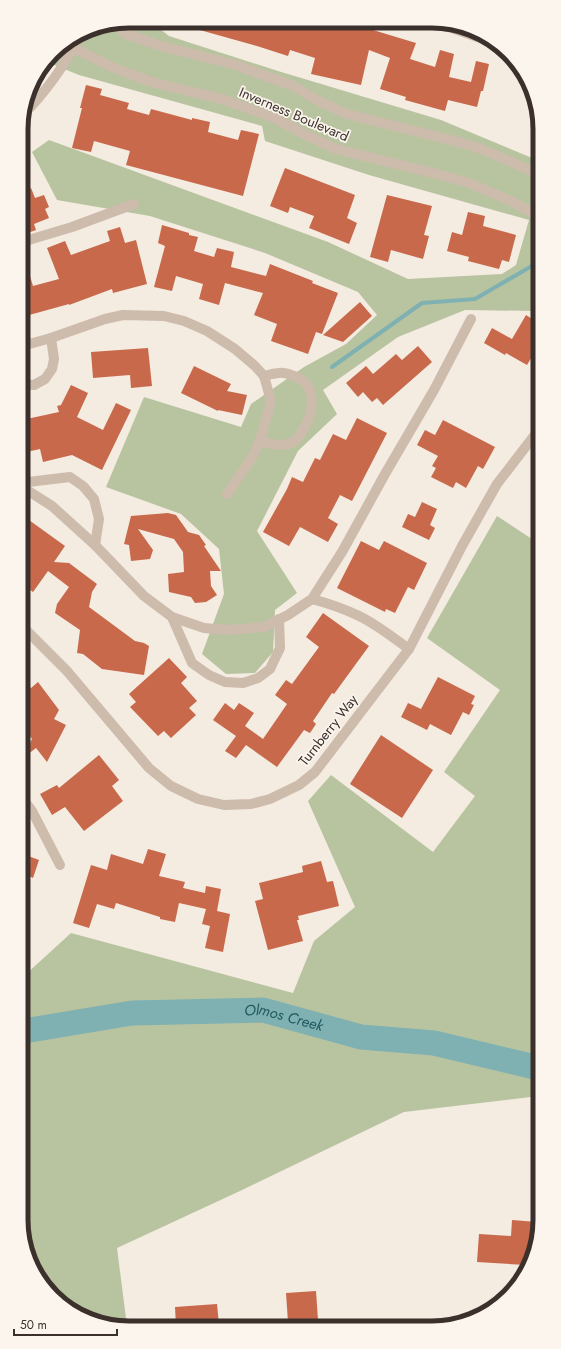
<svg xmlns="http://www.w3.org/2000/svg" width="561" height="1349" font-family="Jost,sans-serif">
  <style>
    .green { fill: #b8c4a0 }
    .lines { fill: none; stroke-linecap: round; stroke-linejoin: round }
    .stream { stroke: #7fb0b2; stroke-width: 4 }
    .river { stroke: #7fb0b2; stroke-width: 25 }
    .building { fill: #c8694b }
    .minor { stroke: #cdbbac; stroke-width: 10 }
    .labels { text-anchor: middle; stroke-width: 3.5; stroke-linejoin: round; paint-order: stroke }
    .street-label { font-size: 14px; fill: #3b302b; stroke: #fbf5ee }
    .water-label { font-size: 15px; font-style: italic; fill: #1f5a5e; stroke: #fbf5ee }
    .rim { fill: none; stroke: #3b302b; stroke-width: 5 }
  </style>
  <rect width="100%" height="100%" fill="#f4ebe1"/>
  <g class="green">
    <path d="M129 21H150L169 36 278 71 441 120 537 160V311L465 310 398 337 323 390 337 414 298 451 257 531 297 593 275 610 273 652 255 673 226 674 202 654 224 594 219 549 181 514 106 487 144 397 241 427 251 404 304 367 346 344 377 315 358 292 265 253 150 216 57 200 32 152 49 140 328 242 408 279 502 274 516 265 529 220 369 175 265 141 262 126 79 75 47 62 58 48 88 29Z"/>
    <path d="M497 516 538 543 539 1096 404 1112 240 1191 117 1248 127 1326H108L53 1297 25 1248 24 976 71 933 293 993 314 941 355 907 308 801 331 775 433 852 475 796 444 772 500 690 427 638Z"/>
  </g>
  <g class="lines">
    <path class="stream" d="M332 367 422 303 475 299 537 263"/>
    <path class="river" id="s1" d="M24 1031 132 1013 263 1010 361 1037 434 1043 539 1068"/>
  </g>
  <g class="building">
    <path d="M183 21 352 22 374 27 373 30 416 43 410 59 435 67 440 50 454 54 449 77 471 82 476 61 489 64 483 91H481L477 107 448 100 445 111 405 100 406 97 380 89 390 58 369 50 361 85 311 74 315 58 290 50 288 56 257 46 182 25Z"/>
    <path d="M86 85 102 89 100 95 129 103 127 109 149 115 151 109 192 120V118L210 122 208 132 238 140 241 130 259 134 243 196 126 165 130 151 94 141 91 152 72 148 82 108H80Z"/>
    <path d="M285 168 355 195 347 218 357 223 349 244 309 228 314 216 290 207 288 213 270 206Z"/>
    <path d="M31 188 35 198 44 195 49 207 45 209 49 218 34 224 36 230 22 235 21 192Z"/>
    <path d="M387 195 432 206 424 235 429 236 423 259 391 250 388 262 370 257Z"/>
    <path d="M468 212 485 216 483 226 516 235 509 262 502 260 499 269 468 261 469 257 447 251 452 232 462 235Z"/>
    <path d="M162 225 189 233V235L198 237 194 251 214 257 217 248 234 252 231 267 266 276 270 264 313 281 312 283 338 293 322 334 316 332 308 354 271 341 277 324 254 315 263 293 225 283 219 305 199 299 203 284 176 276 172 291 154 287 165 246 158 243Z"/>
    <path d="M120 227 125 243 136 240 147 284 113 293 112 289 69 305V304L22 317V260H25L33 286 59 279 47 248 65 241 71 255 110 241 107 231Z"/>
    <path d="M360 302 372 316 343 342 323 335Z"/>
    <path d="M526 315 537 322V348L527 365 506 353 505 355 484 343 492 328 512 339Z"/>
    <path d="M418 346 432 362 383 405 377 398 372 402 363 392 358 397 346 383 366 366 373 374 396 354 402 360Z"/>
    <path d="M148 348 152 386 131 388 130 375 93 378 91 352Z"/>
    <path d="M194 366 231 384 227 391 247 395 242 415 218 410V411L181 393Z"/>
    <path d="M71 385 88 393 77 417 103 430 116 403 131 410 102 470 72 455 43 462 40 449 22 453V420L59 412 57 406 61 405Z"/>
    <path d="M357 418 387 433 352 501 340 495 328 518 338 524 328 542 300 527 289 546 263 532 287 489 292 477 303 482 315 458 320 460 333 434 346 440Z"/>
    <path d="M443 420 495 447 483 469 478 466 466 488 456 482 453 488 431 477 436 468 432 466 438 456 417 445 425 430 435 435Z"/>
    <path d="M422 502 437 509 430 525 435 528 429 540 402 527 408 514 415 517Z"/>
    <path d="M168 513 176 515 188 532 199 535 206 545 204 546 221 571H210L211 586 217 595 206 602 195 603 191 597 169 592 168 574 184 572 183 552 174 539 138 529 153 550 150 559 131 561 129 545 124 544 131 516Z"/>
    <path d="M22 515 65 546 54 562 69 563 97 584 92 592 89 607 135 641 144 643 149 646 144 675 102 669 83 654 77 653 80 630 55 613 57 604 69 587 48 571 33 592 23 585Z"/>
    <path d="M361 541 379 550 384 541 427 563 414 590 408 587 395 613 386 609 385 612 337 588Z"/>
    <path d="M323 613 369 646 334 694 332 693 313 721 316 724 310 733 304 730 277 767 246 745 236 758 225 751 236 736 213 720 225 703 234 710 239 703 254 713 245 726 263 739 287 704 275 695 286 680 292 684 319 647 306 637Z"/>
    <path d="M169 658 187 677 181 683 197 701 189 708 196 715 171 738 164 731 158 736 130 707 136 702 129 694Z"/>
    <path d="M438 677 475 696 471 704 474 705 469 715 463 712 451 735 430 724 427 730 401 717 408 703 421 709Z"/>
    <path d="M38 682 59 710 54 719 66 725 47 762 36 748 23 758V755L32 739 23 728V684L31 688Z"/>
    <path d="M381 735 433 770 402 818 350 784Z"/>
    <path d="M99 755 119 780 112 786 123 801 84 831 65 807 52 815 40 794 57 785 59 788Z"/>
    <path d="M148 849 166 854 159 876 185 882 183 888 205 893 206 886 221 889 217 911 230 914 223 952 205 948 210 926 202 924 206 909 179 903 175 922 160 919V917L116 903 114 909 97 904 89 928 73 923 91 865 107 870 111 854 143 864Z"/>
    <path d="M23 854 39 860 33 878 24 874Z"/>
    <path d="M321 861 327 882 333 881 339 906 298 916 299 920H297L303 941 268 950 255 901 263 899 259 883 303 872 302 866Z"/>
    <path d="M512 1220 537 1222 535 1246 533 1257H527L526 1265 477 1262 479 1234 511 1236Z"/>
    <path d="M316 1291 318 1320 288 1322 286 1293Z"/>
    <path d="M217 1304 219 1325 176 1326 175 1307Z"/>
  </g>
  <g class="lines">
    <g class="minor">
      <path d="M426 23 449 27 483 39"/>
      <path d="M114 24 126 34 161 46 233 64 291 85 321 102 347 114 455 141 481 149 537 173"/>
      <path d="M65 44 112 67 151 82 222 99 275 118 304 134 336 149 445 176 469 183 509 200 537 215"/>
      <path d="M23 115C47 91 66 63 82 33"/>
      <path d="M22 242 72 227 134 204"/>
      <path d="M22 346 51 338 105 319 123 315 164 316 184 321 207 331 235 349 255 366 264 376 271 401 260 441 253 456 227 494"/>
      <path d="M22 384 34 385 45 379 52 369 54 359 51 338"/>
      <path d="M260 441C271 444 280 447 290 443 296 442 300 435 303 430 313 414 318 387 297 377 291 375 285 372 279 373 274 373 269 375 264 376"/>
      <path d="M22 481 28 482 70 477 83 486 94 499 99 519 95 545"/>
      <path d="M22 487 52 506 95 545 144 596 172 617 204 628 229 630 264 627 288 615 312 599 342 552 385 474 434 390 471 319"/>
      <path d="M312 599C327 603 342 608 357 615 375 623 392 637 409 649"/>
      <path d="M172 617 192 663 209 675 225 682 243 683 258 678 270 669 280 648 279 619"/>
      <path d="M23 627 67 671 149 768 171 786 198 799 224 805 251 804 270 799 299 785 315 772 409 649 462 546 497 484 537 432"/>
      <path d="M23 799 32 811 60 865"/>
    </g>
  </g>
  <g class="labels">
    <g class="street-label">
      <text transform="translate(294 114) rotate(23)" y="5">Inverness Boulevard</text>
      <text transform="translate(328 730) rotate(-52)" y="5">Turnberry Way</text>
    </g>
    <g class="water-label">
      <text dy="5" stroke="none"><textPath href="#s1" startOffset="262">Olmos Creek</textPath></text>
    </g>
  </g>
  <path d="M0 0H561V1349H0ZM129 28H432A101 101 0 0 1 533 129V1220A101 101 0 0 1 432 1321H129A101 101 0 0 1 28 1220V129A101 101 0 0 1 129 28Z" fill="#fbf5ee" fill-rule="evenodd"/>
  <path class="rim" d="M129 28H432A101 101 0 0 1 533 129V1220A101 101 0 0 1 432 1321H129A101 101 0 0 1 28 1220V129A101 101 0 0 1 129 28Z"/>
  <path d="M14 1329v6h103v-6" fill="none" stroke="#3b302b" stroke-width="2"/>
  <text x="20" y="1329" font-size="12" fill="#3b302b" stroke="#fbf5ee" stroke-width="3" paint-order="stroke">50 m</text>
</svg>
